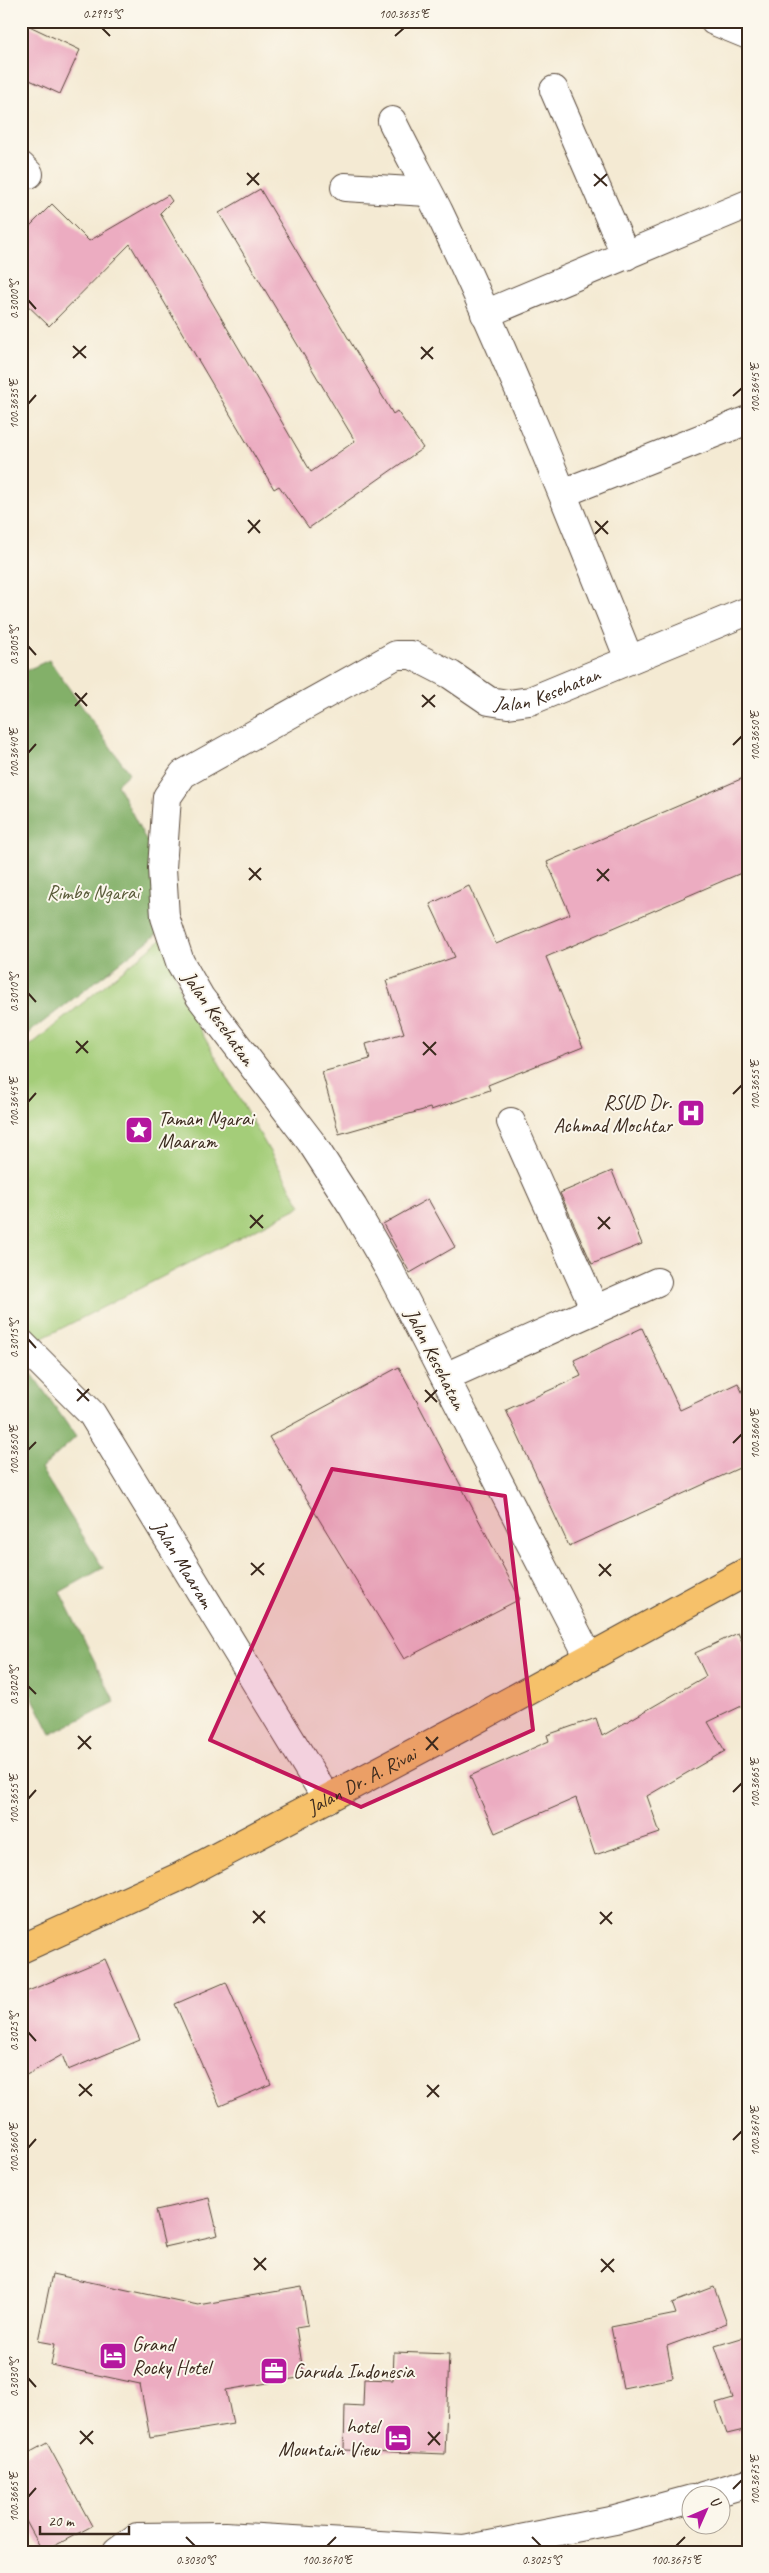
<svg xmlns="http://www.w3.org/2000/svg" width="769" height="2573" font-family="Caveat,sans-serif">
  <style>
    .green { fill: #a4cd79; stroke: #707c4c }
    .forest { fill: #83b069; stroke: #5f6d44 }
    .building { fill: #ecacc1 }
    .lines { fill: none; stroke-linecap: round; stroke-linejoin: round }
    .minor-casing { stroke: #574739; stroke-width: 30 }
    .major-casing { stroke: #574739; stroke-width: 30 }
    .minor { stroke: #fff; stroke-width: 28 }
    .major { stroke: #f6c16b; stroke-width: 28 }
    .marked { fill: #c2185b; fill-opacity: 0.2; stroke: #c2185b; stroke-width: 4; stroke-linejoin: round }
    .ticks { fill: none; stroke: #3b2a1e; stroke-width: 2 }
    .labels { text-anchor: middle; stroke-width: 4; stroke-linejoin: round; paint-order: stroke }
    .street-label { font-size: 20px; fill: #3b2a1e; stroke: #fbf7ec }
    .park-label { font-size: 20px; fill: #5a5b39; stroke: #fbf7ec }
    .poi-label { font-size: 20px; fill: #3b2a1e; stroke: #fbf7ec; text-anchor: start }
    .neatline { fill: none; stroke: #3b2a1e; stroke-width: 2 }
    .ticks-label { font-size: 12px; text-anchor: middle; fill: #3b2a1e }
  </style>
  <rect width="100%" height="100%" fill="#fbf7ec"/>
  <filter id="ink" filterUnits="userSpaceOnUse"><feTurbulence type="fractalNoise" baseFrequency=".02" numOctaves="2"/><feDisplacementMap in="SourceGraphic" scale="10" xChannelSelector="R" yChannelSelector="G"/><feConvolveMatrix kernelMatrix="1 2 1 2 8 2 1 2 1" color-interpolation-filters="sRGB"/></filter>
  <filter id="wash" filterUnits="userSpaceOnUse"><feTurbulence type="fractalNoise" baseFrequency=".0096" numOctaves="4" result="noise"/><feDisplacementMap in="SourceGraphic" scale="20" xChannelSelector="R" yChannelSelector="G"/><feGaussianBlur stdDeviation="1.12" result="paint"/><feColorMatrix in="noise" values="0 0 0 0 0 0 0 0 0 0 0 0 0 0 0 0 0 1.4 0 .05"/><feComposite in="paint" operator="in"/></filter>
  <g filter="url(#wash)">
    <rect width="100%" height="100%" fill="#f4ead3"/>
    <path class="green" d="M164 937 183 1000 301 1206 21 1349V1053Z"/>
    <g class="forest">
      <path d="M49 660 129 773 117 784 147 842 171 828 165 928 21 1039V673Z"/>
      <path d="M21 1358 76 1437 41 1469 103 1568 60 1592 115 1702 51 1734 21 1675Z"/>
    </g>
    <g id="blocks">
      <g class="building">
        <path d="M21 22 80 50 60 94 21 76Z"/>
        <path d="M260 189 393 414 397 411 423 448 309 528 279 486 274 489 130 244 49 326 21 299V235L52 204 89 241 168 195 172 201 160 213 311 472 355 441 219 213Z"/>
        <path d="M748 776V870L546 957 583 1047 488 1085 490 1090 431 1110 430 1108 339 1134 322 1072 370 1059 366 1044 404 1033 386 981 455 957 430 904 469 886 496 944 570 914 547 862Z"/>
        <path d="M612 1171 642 1244 592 1264 560 1193Z"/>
        <path d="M428 1199 455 1247 410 1273 383 1224Z"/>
        <path d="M642 1328 680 1410 738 1383 748 1405V1464L569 1546 506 1410 581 1376 574 1360Z"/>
        <path d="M399 1367 520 1599 404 1659 269 1437Z"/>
        <path d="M738 1633 748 1654V1703L708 1722 725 1751 647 1796 660 1833 595 1855 576 1798 495 1833 470 1776 549 1741 547 1735 596 1718 602 1736 706 1676 695 1653Z"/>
        <path d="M105 1959 140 2040 68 2070 62 2055 21 2078V1994Z"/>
        <path d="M226 1982 271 2084 220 2106 175 2004Z"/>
        <path d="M209 2198 218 2235 165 2247 156 2210Z"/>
        <path d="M52 2274 198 2305 302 2287 308 2325 296 2327 304 2377 226 2390 233 2424 150 2438 140 2384 51 2365 55 2344 38 2341Z"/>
        <path d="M714 2287 727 2324 667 2346 673 2378 623 2388 611 2327 676 2314 672 2303Z"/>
        <path d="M748 2336V2429L727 2434 716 2403 733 2398 715 2346Z"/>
        <path d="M394 2352 449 2354 445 2454 344 2450 345 2405 363 2406 364 2379 393 2380Z"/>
        <path d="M47 2443 92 2526 43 2552 21 2512V2457Z"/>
      </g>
    </g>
  </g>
  <g filter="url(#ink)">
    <use href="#blocks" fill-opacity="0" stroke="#574739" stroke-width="1"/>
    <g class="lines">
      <defs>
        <g id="minor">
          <path d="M714 21 748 35"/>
          <path d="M554 90 626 256"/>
          <path d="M392 121C407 152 424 182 439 212 509 358 569 509 629 659"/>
          <path d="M21 166 29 174"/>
          <path d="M345 187 427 192"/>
          <path d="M485 314 748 204"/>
          <path d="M563 493 748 420"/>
          <path d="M511 1122 595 1310"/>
          <path id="s1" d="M21 1343 92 1414 327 1799"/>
          <path d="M445 1377 657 1282"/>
          <path id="s2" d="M589 1657 390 1271 353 1207 311 1142 200 997 180 962 165 917 162 868 167 797 183 774 396 655H412L451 675 489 701 508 704 530 701 748 611"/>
          <path d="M703 2496 748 2483"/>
          <path d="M117 2552 137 2537 225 2536 464 2550 615 2520 692 2499"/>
        </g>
        <g id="major">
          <path id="s3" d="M21 1949 179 1877 468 1724 748 1571"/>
        </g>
      </defs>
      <use href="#minor" class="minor-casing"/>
      <use href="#major" class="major-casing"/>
      <use href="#minor" class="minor"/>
      <use href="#major" class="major"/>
    </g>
  </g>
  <path class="marked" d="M332 1469 505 1496 533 1730 361 1807 210 1740Z"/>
  <path class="ticks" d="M102 28 110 36M395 36 404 28M247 173 259 185M594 174 607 186M247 185 259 173M594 186 607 174M28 300 36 309M73 346 86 358M421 347 433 359M73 358 86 346M421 359 433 347M733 396 742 388M28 404 36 395M248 520 260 533M595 521 608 534M248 533 260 520M595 534 608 521M28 646 36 655M75 693 87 706M422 695 435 707M75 706 87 693M422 707 435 695M733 745 742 736M28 753 36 744M249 868 261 880M597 869 609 881M249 880 261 868M597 881 609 869M28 993 36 1002M76 1041 88 1053M423 1042 436 1055M76 1053 88 1041M423 1055 436 1042M733 1094 742 1085M28 1102 36 1093M250 1215 263 1228M598 1217 610 1229M250 1228 263 1215M598 1229 610 1217M28 1339 36 1348M77 1389 89 1401M425 1390 437 1402M77 1401 89 1389M425 1402 437 1390M733 1443 742 1434M28 1450 36 1442M251 1563 264 1575M599 1564 611 1576M251 1575 264 1563M599 1576 611 1564M28 1686 36 1694M78 1736 91 1749M426 1737 438 1750M78 1749 91 1736M426 1750 438 1737M733 1792 742 1783M28 1799 36 1790M253 1911 265 1923M600 1912 612 1924M253 1923 265 1911M600 1924 612 1912M28 2032 36 2041M79 2084 92 2096M427 2085 439 2097M79 2096 92 2084M427 2097 439 2085M733 2140 742 2131M28 2148 36 2139M254 2258 266 2270M601 2259 614 2272M254 2270 266 2258M601 2272 614 2259M28 2378 36 2387M80 2431 93 2444M428 2432 440 2445M80 2444 93 2431M428 2445 440 2432M733 2489 742 2480M28 2497 36 2488M186 2537 195 2546M532 2537 541 2546M327 2546 336 2537M676 2546 685 2537"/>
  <defs>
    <symbol id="hospital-square" viewBox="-11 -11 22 22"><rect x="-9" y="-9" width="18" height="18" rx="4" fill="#b5179e" stroke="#fbf7ec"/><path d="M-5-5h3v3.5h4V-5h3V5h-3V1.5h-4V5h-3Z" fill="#fff"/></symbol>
    <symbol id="sight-square" viewBox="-11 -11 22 22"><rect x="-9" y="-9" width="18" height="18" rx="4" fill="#b5179e" stroke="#fbf7ec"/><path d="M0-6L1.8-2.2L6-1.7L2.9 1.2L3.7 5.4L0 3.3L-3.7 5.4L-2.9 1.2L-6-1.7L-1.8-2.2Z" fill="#fff"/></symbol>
    <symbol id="hotel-square" viewBox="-11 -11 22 22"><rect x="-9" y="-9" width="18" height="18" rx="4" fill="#b5179e" stroke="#fbf7ec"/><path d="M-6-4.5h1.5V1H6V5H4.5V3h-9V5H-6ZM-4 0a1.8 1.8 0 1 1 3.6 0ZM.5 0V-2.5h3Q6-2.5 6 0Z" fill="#fff"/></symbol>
    <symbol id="office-square" viewBox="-11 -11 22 22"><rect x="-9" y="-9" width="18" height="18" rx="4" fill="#b5179e" stroke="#fbf7ec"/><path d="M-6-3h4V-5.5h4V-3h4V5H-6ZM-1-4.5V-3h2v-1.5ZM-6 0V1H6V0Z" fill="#fff"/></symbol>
  </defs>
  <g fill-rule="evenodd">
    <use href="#hospital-square" x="675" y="1097" width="32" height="32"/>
    <use href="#sight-square" x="123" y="1114" width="32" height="32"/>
    <use href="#hotel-square" x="97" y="2340" width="32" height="32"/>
    <use href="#office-square" x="258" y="2355" width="32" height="32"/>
    <use href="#hotel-square" x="382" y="2422" width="32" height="32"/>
  </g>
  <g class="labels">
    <g class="street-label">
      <text dy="7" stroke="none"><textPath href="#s2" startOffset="1415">Jalan Kesehatan</textPath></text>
      <text transform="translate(219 1018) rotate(55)" y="7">Jalan Kesehatan</text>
      <text transform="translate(436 1359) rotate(63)" y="7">Jalan Kesehatan</text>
      <text dy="7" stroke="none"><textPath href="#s1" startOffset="276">Jalan Maaram</textPath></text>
      <text dy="7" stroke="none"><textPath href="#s3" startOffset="380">Jalan Dr. A. Rivai</textPath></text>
    </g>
    <g class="park-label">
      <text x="93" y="899">Rimbo Ngarai</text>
    </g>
    <g class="poi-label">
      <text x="672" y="1109" text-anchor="end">RSUD Dr.<tspan x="672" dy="23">Achmad Mochtar</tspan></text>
      <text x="158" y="1125">Taman Ngarai<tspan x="158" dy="23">Maaram</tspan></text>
      <text x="132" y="2351">Grand<tspan x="132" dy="23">Rocky Hotel</tspan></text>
      <text x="293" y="2378">Garuda Indonesia</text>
      <text x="379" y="2433" text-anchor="end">hotel<tspan x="379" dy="23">Mountain View</tspan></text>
    </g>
  </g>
  <rect width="769" height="2573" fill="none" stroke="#fbf7ec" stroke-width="55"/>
  <g transform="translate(706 2510) rotate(45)"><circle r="24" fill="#fbf7ec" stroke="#aea59a"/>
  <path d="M0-4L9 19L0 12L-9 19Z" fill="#b5179e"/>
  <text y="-8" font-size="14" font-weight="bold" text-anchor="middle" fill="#3b2a1e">U</text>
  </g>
  <path d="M40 2526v8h89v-8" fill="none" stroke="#3b2a1e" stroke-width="2.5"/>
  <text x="48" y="2526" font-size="15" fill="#3b2a1e" stroke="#fbf7ec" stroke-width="4" paint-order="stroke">20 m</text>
  <rect x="28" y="28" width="714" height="2518" class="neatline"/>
  <g class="ticks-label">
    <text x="102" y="18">0.2995°S</text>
    <text x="404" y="18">100.3635°E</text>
    <text transform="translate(14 300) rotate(-90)" y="4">0.3000°S</text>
    <text transform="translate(755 388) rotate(-90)" y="4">100.3645°E</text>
    <text transform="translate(14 404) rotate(-90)" y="4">100.3635°E</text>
    <text transform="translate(14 646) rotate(-90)" y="4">0.3005°S</text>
    <text transform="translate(755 736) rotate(-90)" y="4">100.3650°E</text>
    <text transform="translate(14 753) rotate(-90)" y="4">100.3640°E</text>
    <text transform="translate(14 993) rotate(-90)" y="4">0.3010°S</text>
    <text transform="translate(755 1085) rotate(-90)" y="4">100.3655°E</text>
    <text transform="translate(14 1102) rotate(-90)" y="4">100.3645°E</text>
    <text transform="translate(14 1339) rotate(-90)" y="4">0.3015°S</text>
    <text transform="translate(755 1434) rotate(-90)" y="4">100.3660°E</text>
    <text transform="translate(14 1450) rotate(-90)" y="4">100.3650°E</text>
    <text transform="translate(14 1686) rotate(-90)" y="4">0.3020°S</text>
    <text transform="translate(755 1783) rotate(-90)" y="4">100.3665°E</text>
    <text transform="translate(14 1799) rotate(-90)" y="4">100.3655°E</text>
    <text transform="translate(14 2032) rotate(-90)" y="4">0.3025°S</text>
    <text transform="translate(755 2131) rotate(-90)" y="4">100.3670°E</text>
    <text transform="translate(14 2148) rotate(-90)" y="4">100.3660°E</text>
    <text transform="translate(14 2378) rotate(-90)" y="4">0.3030°S</text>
    <text transform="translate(755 2480) rotate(-90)" y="4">100.3675°E</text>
    <text transform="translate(14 2497) rotate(-90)" y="4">100.3665°E</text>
    <text x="195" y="2564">0.3030°S</text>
    <text x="327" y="2564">100.3670°E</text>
    <text x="541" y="2564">0.3025°S</text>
    <text x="676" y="2564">100.3675°E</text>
  </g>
</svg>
